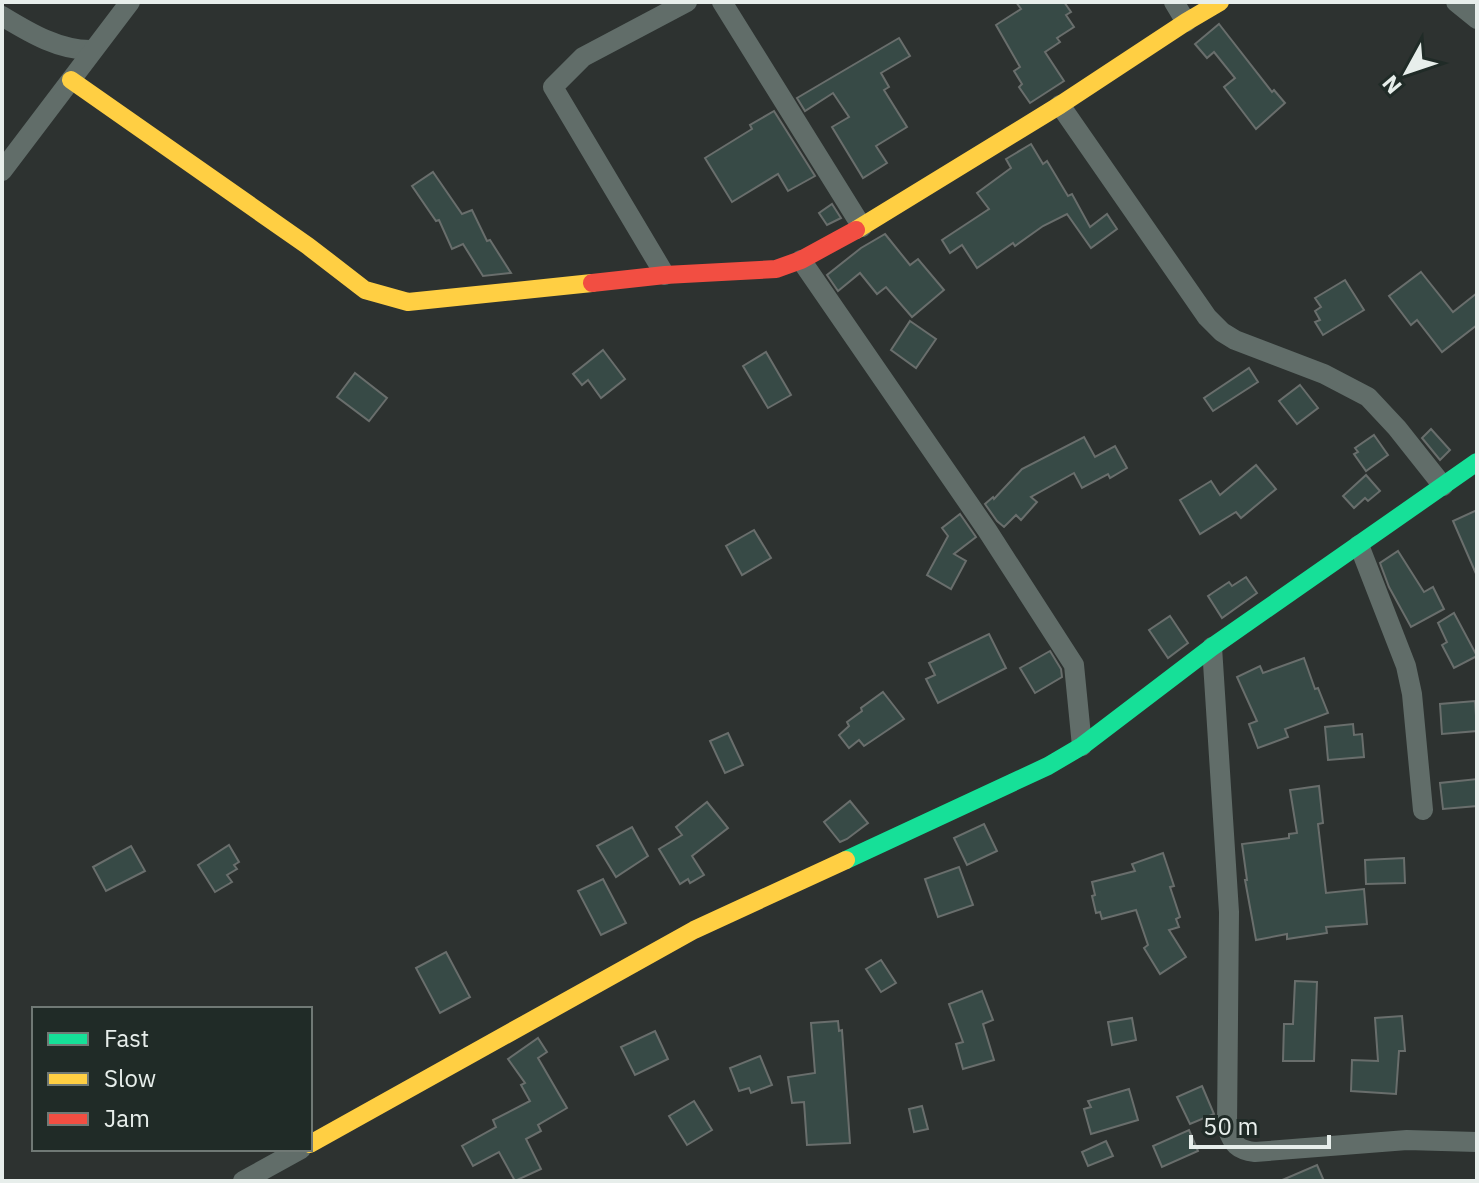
<svg xmlns="http://www.w3.org/2000/svg" width="1479" height="1183" font-family="'IBM Plex Sans',sans-serif">
  <style>
    .building { fill: #374a46; stroke: #696e6c; stroke-width: 2 }
    .lines { fill: none; stroke-linecap: round; stroke-linejoin: round }
    .street { stroke: #616d69; stroke-width: 20 }
    .fast { stroke: #16e098; stroke-width: 18 }
    .slow { stroke: #ffcf43; stroke-width: 18 }
    .jam { stroke: #f24e42; stroke-width: 18 }
  </style>
  <rect width="100%" height="100%" fill="#2d3230"/>
  <g class="building">
    <path d="M1016 2H1064L1071 12 1066 15 1074 27 1057 38 1060 42 1045 52 1064 81 1030 103 1019 87 1022 84 1014 71 1020 67 996 25 1021 9Z"/>
    <path d="M1219 24 1272 92 1274 90 1285 103 1256 129 1224 87 1235 78 1214 52 1207 58 1195 44Z"/>
    <path d="M899 38 910 56 881 73 889 87 884 90 907 127 876 146 887 163 863 178 832 127 849 117 833 93 805 111 797 98Z"/>
    <path d="M774 111 815 176 788 191 778 174 732 202 705 158 752 129 750 125Z"/>
    <path d="M1031 144 1043 164 1047 161 1068 196 1072 194 1090 227 1107 214 1117 229 1091 248 1067 214 1043 226 1015 246 1013 243 977 268 962 245 950 253 942 240 989 209 977 193 1011 168 1006 159Z"/>
    <path d="M433 172 462 214 472 210 487 241 490 240 511 273 483 276 463 244 452 249 439 220 436 221 412 186Z"/>
    <path d="M832 204 841 218 827 225 819 213Z"/>
    <path d="M885 234 910 265 918 259 944 290 912 317 886 287 877 294 860 273 838 291 827 275 861 248Z"/>
    <path d="M1421 272 1453 312 1477 293V325L1442 352 1417 320 1411 325 1389 296Z"/>
    <path d="M1345 280 1364 310 1323 335 1315 322 1320 320 1315 311 1321 307 1315 298Z"/>
    <path d="M910 321 936 339 916 368 891 350Z"/>
    <path d="M603 350 625 379 601 398 588 380 582 385 573 374Z"/>
    <path d="M766 352 791 395 768 408 743 366Z"/>
    <path d="M1249 368 1258 382 1213 411 1204 398Z"/>
    <path d="M355 373 387 398 369 421 337 397Z"/>
    <path d="M1300 385 1318 408 1297 424 1279 401Z"/>
    <path d="M1431 429 1450 450 1440 460 1422 438Z"/>
    <path d="M1374 435 1388 455 1366 471 1354 454 1358 452 1355 448Z"/>
    <path d="M1084 437 1095 457 1115 446 1127 468 1110 478 1108 474 1082 488 1074 473 1031 497 1037 502 1021 520 1016 515 1004 527 997 521 985 504 993 497 994 499 1022 469Z"/>
    <path d="M1256 465 1276 489 1241 518 1236 512 1200 534 1180 500 1211 481 1220 495Z"/>
    <path d="M1366 475 1380 491 1368 501 1365 498 1354 508 1343 496Z"/>
    <path d="M1477 510V576L1453 521Z"/>
    <path d="M960 514 976 537 954 554 966 561 951 589 927 575 948 536 942 528Z"/>
    <path d="M754 530 771 558 742 575 726 546Z"/>
    <path d="M1398 551 1424 592 1433 587 1444 609 1411 627 1389 587 1380 563Z"/>
    <path d="M1246 577 1257 593 1222 618 1208 596 1229 582 1232 586Z"/>
    <path d="M1454 613 1477 656 1454 668 1442 645 1447 642 1438 623Z"/>
    <path d="M1170 616 1188 643 1168 658 1149 630Z"/>
    <path d="M989 634 1006 668 938 703 926 679 935 675 929 663Z"/>
    <path d="M1050 651 1061 669 1062 677 1035 693 1020 668Z"/>
    <path d="M1304 658 1315 689 1318 688 1328 713 1285 729 1288 737 1258 748 1249 724 1257 721 1237 677 1260 666 1263 673Z"/>
    <path d="M883 692 904 719 864 746 859 740 849 748 839 735 849 726 847 722 862 711 861 708Z"/>
    <path d="M1475 701 1477 731 1442 734 1440 704Z"/>
    <path d="M1353 724 1354 735 1362 734 1364 757 1328 760 1325 727Z"/>
    <path d="M728 733 743 765 725 773 710 741Z"/>
    <path d="M1477 779V806L1443 809 1440 783Z"/>
    <path d="M1319 786 1323 823 1318 824 1326 893 1364 889 1367 924 1326 927 1327 933 1287 939V934L1256 940 1245 880H1247L1242 844 1289 838V834L1297 833 1290 790Z"/>
    <path d="M850 801 868 823 847 839 840 842 824 822Z"/>
    <path d="M707 802 728 828 692 856 704 875 690 883 688 879 680 884 659 849 682 835 676 827Z"/>
    <path d="M984 824 997 851 967 865 954 838Z"/>
    <path d="M632 827 648 856 616 877 597 846Z"/>
    <path d="M229 845 239 862 234 865 237 869 227 875 232 882 215 892 198 865Z"/>
    <path d="M131 846 145 871 106 891 93 867Z"/>
    <path d="M1163 853 1174 886 1170 887 1180 917 1176 919 1179 927 1169 930 1186 957 1160 974 1144 948 1148 945 1136 910 1102 919 1100 912 1096 913 1092 896 1095 895 1092 882 1135 871 1132 864Z"/>
    <path d="M1404 858 1405 883 1366 884 1365 860Z"/>
    <path d="M959 867 973 905 938 917 925 879Z"/>
    <path d="M603 879 626 923 601 935 578 891Z"/>
    <path d="M446 952 470 997 440 1013 416 968Z"/>
    <path d="M881 960 896 983 881 992 866 969Z"/>
    <path d="M1295 981 1317 982 1314 1061H1283L1284 1024H1293Z"/>
    <path d="M982 991 993 1020 983 1024 994 1060 963 1069 956 1044 963 1042 949 1004Z"/>
    <path d="M1402 1016 1405 1051H1399L1396 1094 1351 1091 1352 1060 1378 1061 1375 1018Z"/>
    <path d="M1132 1018 1136 1040 1112 1045 1108 1022Z"/>
    <path d="M838 1021 839 1031 842 1030 850 1143 807 1145 804 1102 792 1103 788 1077 815 1073 811 1023Z"/>
    <path d="M655 1031 668 1059 635 1075 621 1047Z"/>
    <path d="M538 1038 547 1052 538 1058 567 1108 538 1125 541 1131 526 1139 541 1169 515 1181 499 1152 473 1166 462 1146 496 1127 493 1120 530 1101 521 1085 525 1083 508 1059Z"/>
    <path d="M760 1056 772 1085 751 1093 749 1088 739 1091 730 1068Z"/>
    <path d="M1202 1086 1214 1114 1190 1124 1177 1097Z"/>
    <path d="M1129 1089 1138 1120 1091 1134 1084 1109 1091 1107 1088 1101Z"/>
    <path d="M694 1101 712 1130 687 1145 669 1116Z"/>
    <path d="M922 1106 928 1129 914 1132 909 1109Z"/>
    <path d="M1189 1130 1198 1151 1162 1167 1153 1146Z"/>
    <path d="M1106 1141 1113 1156 1088 1166 1082 1152Z"/>
    <path d="M1317 1165 1324 1181H1280Z"/>
  </g>
  <g class="lines">
    <g class="street">
      <path d="M722 2 862 227"/>
      <path d="M1174 2 1186 22"/>
      <path d="M1456 2 1477 19"/>
      <path d="M2 16C30 33 60 51 93 50"/>
      <path d="M1060 105 1207 317 1222 332 1235 340 1324 374 1368 397 1397 428 1443 486"/>
      <path d="M2 171 130 2"/>
      <path d="M801 260 987 530 1074 665 1082 746"/>
      <path d="M665 275 553 87 583 57 687 2"/>
      <path d="M1359 545 1406 666 1412 694 1423 810"/>
      <path d="M1212 647 1229 912 1227 1128C1233 1144 1237 1150 1255 1152L1407 1140 1477 1142"/>
      <path d="M243 1181 301 1149"/>
    </g>
    <path class="fast" d="M846 860 1048 766 1082 746 1212 647 1477 462"/>
    <g class="slow">
      <path d="M71 80 308 246 365 290 408 302 592 283"/>
      <path d="M856 230 1060 105 1186 22 1220 2"/>
      <path d="M310 1144 694 930 846 860"/>
    </g>
    <path class="jam" d="M592 283 665 275 776 269 801 260 856 230"/>
  </g>
  <rect width="1479" height="1183" fill="none" stroke="#e7eeeb" stroke-width="8"/>
  <rect x="32" y="1007" width="280" height="144" fill="#202b27" stroke="#707975" stroke-width="2"/>
  <rect x="48" y="1033" width="40" height="12" fill="#16e098" stroke="#707975" stroke-width="2"/>
  <text x="104" y="1047" font-size="24" fill="#e7eeeb">Fast</text>
  <rect x="48" y="1073" width="40" height="12" fill="#ffcf43" stroke="#707975" stroke-width="2"/>
  <text x="104" y="1087" font-size="24" fill="#e7eeeb">Slow</text>
  <rect x="48" y="1113" width="40" height="12" fill="#f24e42" stroke="#707975" stroke-width="2"/>
  <text x="104" y="1127" font-size="24" fill="#e7eeeb">Jam</text>
  <g transform="translate(1407 72) rotate(230)" stroke="#202b27" stroke-width="6" paint-order="stroke">
  <path d="M0-6L14 30L0 20L-14 30Z" fill="#e7eeeb"/>
  <text y="-12" font-size="22" font-weight="bold" text-anchor="middle" fill="#e7eeeb">N</text>
  </g>
  <path d="M1191 1135v12h138v-12" fill="none" stroke="#e7eeeb" stroke-width="4"/>
  <text x="1203" y="1135" font-size="24" fill="#e7eeeb" stroke="#202b27" stroke-width="6" paint-order="stroke">50 m</text>
</svg>
